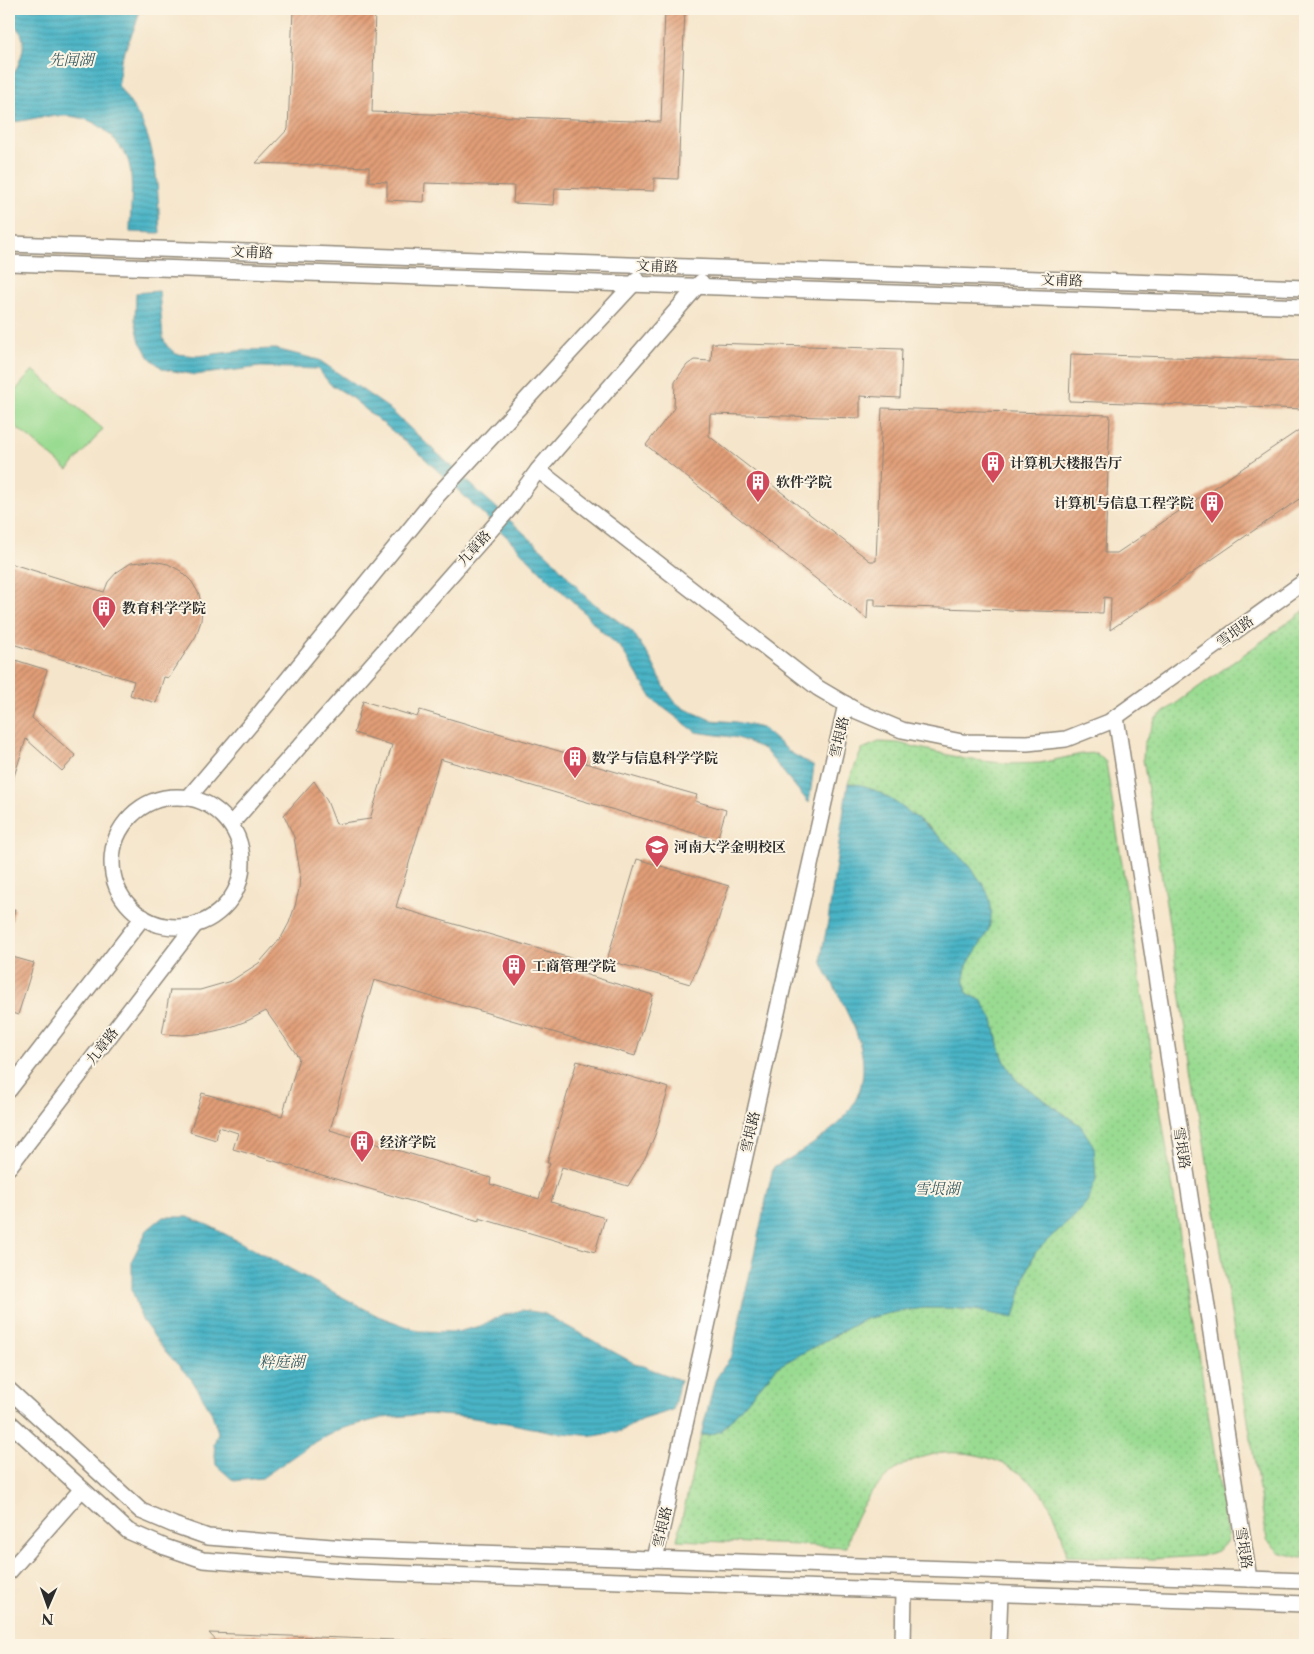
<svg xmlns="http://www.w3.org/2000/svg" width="1314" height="1654" font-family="'Libre Caslon Text','Noto Serif SC',serif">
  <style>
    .grass { fill: url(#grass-dots); stroke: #62835e }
    .garden { fill: #9adb92; stroke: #62835e }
    .water { fill: url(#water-rules); stroke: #3a7078 }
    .building { fill: url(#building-hatch) }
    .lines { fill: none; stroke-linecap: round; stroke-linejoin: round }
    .lane-casing { stroke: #90887a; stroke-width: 18 }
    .lane { stroke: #fff; stroke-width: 15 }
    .labels { text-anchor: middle; stroke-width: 4; stroke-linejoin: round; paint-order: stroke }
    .street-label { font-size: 14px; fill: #2b2b2b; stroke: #fcf5e5 }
    .poi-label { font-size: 14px; font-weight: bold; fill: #2b2b2b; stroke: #fcf5e5; text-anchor: start }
    .water-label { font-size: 15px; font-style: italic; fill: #365b61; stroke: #fcf5e5 }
  </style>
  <defs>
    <pattern id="grass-dots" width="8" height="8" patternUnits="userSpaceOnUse" patternTransform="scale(1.25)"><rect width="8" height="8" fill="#9adb92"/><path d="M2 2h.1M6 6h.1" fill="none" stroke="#85bc7e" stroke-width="1.8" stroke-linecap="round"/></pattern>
    <pattern id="water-rules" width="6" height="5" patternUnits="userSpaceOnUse" patternTransform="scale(1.25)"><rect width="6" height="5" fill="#49b4c6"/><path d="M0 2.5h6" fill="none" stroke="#3d93a1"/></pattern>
    <pattern id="building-hatch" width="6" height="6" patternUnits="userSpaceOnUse" patternTransform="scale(1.25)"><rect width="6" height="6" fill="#e19e77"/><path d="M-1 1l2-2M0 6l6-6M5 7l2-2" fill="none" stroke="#b78162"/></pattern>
  </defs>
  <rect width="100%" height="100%" fill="#fcf5e5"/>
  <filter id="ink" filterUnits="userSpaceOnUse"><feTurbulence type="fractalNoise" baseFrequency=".02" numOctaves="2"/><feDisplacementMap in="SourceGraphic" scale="10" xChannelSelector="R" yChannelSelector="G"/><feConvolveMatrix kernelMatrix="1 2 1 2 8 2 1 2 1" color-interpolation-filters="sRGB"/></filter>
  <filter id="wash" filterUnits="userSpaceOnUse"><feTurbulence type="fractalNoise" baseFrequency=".0096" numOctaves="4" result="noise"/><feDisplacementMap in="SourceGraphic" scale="20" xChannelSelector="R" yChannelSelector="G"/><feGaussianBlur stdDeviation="1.12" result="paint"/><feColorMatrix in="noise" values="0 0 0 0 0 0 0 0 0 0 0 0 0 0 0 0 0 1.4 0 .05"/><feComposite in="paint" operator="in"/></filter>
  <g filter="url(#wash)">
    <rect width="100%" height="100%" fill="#f5e5ca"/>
    <g class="grass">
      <path d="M1305 610V1557L1301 1558 1279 1552 1267 1540 1143 759 1144 744 1156 718Z"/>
      <path d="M879 742 899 743 965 759 1010 764 1040 763 1082 754 1096 753 1106 762 1228 1540 1218 1551 1201 1556 1153 1559 1067 1556C1062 1531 1054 1506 1036 1487 1003 1452 942 1441 900 1467 872 1485 853 1514 847 1547L677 1540 701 1435H709L721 1431 777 1367 865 1319 890 1313 923 1308H950L974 1310 1025 1276 1035 1253 1054 1234 1072 1219 1081 1126 1016 1080 1005 1062 998 1044 993 1020 982 1001 967 993 964 980 965 968 989 929 976 874 960 857 928 826 892 801 870 788 848 783 862 749Z"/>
    </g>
    <path class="garden" d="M33 370 103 429 68 470 9 421V398Z"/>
    <g class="water">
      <path d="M9 9H140L136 24 121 60 118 85C126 98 137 111 143 125 158 159 158 196 160 233L130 232C130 213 134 181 129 163 127 156 122 149 117 143 100 121 82 115 54 116 38 116 24 122 9 122V73L15 72C20 61 26 47 22 36 21 32 17 28 14 26L9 25Z"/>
      <path d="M159 291 163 338 167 346 176 354 198 356 247 350 276 349 319 360 387 407 551 558 588 599 632 631 650 658 665 688 675 702 683 708 711 720 736 722 762 728 791 753 814 766 809 803 764 749 738 738 696 732 653 700 621 648 600 630 581 609 545 576 508 538 418 452 348 395 330 384 318 369 261 367 195 375 163 369 150 358 140 342 135 320 136 293Z"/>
      <path d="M848 783C855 784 864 785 870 788 903 802 974 861 988 894 992 903 992 918 989 928 988 932 985 937 982 941 970 963 960 966 967 993L982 1001 993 1020 998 1044 1005 1062 1016 1080 1081 1126 1094 1147 1096 1179 1087 1202 1072 1219 1054 1234 1035 1253 1025 1276 1014 1318 974 1310 950 1308H923L890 1313 865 1319 777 1367 721 1431 709 1435H701L715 1380 732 1355 773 1168C832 1135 886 1101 853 1025 846 1011 840 997 833 984 829 977 824 970 822 963 820 957 826 931 828 922 834 876 841 829 848 783Z"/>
      <path d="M163 1217H188L210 1226 378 1316 419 1331 457 1332 480 1326 501 1316 521 1310 543 1313 632 1362 680 1380 673 1410 641 1420 621 1431 594 1436 553 1432 507 1423 466 1417 428 1414 382 1418 340 1429 310 1445 262 1478 234 1481 216 1465 214 1444 218 1432 211 1411 192 1380 165 1351 142 1320 132 1290V1260L147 1230Z"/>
    </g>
    <g id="blocks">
      <g class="building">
        <path d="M293 9H375L372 112 661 122 665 9H685L678 179 654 178V191L555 188 554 205 513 203 514 186 425 183 424 202 387 200V182L369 181V167L256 163 288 129Z"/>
        <path d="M712 343 902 349 900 398 860 396V418L710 414 709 436 870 561H876L882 408 1110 415 1105 553H1117L1305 426V495L1110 630 1111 598 1104 597 1103 613 875 606V599H868L867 619 646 445 674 408 675 382 681 373 687 365 694 360 711 361Z"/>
        <path d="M1071 354 1305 361V409L1069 401Z"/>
        <path d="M153 561 168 564 181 571 192 582 199 594 202 608 201 621 196 636 169 678 164 677 156 703 130 695 134 681 9 643V563L104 592 108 582 117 572 131 563Z"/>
        <path d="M9 658 47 670 32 718 76 756 62 771 26 739 9 792Z"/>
        <path d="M363 701 417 717 420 710 586 759 585 763 697 795 695 801 726 810 717 840 440 759 396 907 577 960 574 971 653 995 635 1056 374 980 330 1130 491 1178 490 1184 539 1199 550 1163H547L577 1061 669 1088 655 1135 645 1158 628 1186 562 1167 551 1202 605 1218 595 1252 479 1218V1221L233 1149 238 1133 219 1127 216 1140 190 1132 202 1093 282 1116 299 1058 266 1011 249 1020 228 1028 206 1033 184 1035 162 1034 170 990H200L231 981 259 963 281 938 289 923 295 906 299 889 300 872 294 837 284 815 314 781 327 801 336 824 370 819 392 745 354 733Z"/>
        <path d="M637 859 729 886 715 930 690 984 607 960Z"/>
        <path d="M9 907 15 909 9 929Z"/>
        <path d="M9 956 34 963 18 1015 9 1012Z"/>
        <path d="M209 1633 449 1642V1645H220Z"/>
      </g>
    </g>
  </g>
  <g filter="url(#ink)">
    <use href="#blocks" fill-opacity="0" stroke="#90887a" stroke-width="1"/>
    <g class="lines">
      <defs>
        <g id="lane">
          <path d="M9 244 1305 288"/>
          <path d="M9 263 1305 307"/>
          <path d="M538 470 818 688 857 711 902 730 962 742 1027 743 1066 739 1109 722 1305 581"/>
          <path d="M1116 717 1249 1579"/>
          <circle cx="177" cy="862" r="65"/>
          <path d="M188 798 261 712 437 496 637 280"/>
          <path d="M231 824 510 508 538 470 701 282"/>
          <path d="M9 1090 143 917"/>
          <path d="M9 1167 195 925"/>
          <path d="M9 1390 141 1511 174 1525 208 1537 357 1549 1305 1581"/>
          <path d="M9 1422 128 1531 165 1547 203 1560 356 1572 1305 1604"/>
          <path d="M655 1559 846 704"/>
          <path d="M9 1572 82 1489"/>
          <path d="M903 1645 904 1591"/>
          <path d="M998 1645 1000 1594"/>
        </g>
      </defs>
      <use href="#lane" class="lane-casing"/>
      <use href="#lane" class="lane"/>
    </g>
  </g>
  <defs>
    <symbol id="building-pin" viewBox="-11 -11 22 30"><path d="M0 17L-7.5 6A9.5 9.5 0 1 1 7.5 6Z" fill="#d1495b" stroke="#fcf5e5"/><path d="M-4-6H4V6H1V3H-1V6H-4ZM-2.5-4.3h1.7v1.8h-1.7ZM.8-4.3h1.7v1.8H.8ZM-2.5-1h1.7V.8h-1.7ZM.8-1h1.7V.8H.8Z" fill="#fff"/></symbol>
    <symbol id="university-pin" viewBox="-11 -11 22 30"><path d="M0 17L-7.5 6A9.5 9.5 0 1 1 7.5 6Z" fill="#d1495b" stroke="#fcf5e5"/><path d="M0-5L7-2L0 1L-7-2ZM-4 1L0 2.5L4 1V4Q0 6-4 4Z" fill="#fff"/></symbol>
  </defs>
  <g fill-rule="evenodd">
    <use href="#building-pin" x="979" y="449" width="28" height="38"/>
    <use href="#building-pin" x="744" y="468" width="28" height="38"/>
    <use href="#building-pin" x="1198" y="489" width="28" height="38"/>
    <use href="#building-pin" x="90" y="594" width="28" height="38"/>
    <use href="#building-pin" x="561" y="744" width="28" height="38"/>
    <use href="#university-pin" x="643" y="833" width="28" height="38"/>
    <use href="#building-pin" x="500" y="952" width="28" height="38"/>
    <use href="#building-pin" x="348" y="1128" width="28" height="38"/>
  </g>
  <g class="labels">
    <g class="street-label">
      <text transform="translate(252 252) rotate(2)" y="5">文甫路</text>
      <text transform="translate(657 266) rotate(2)" y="5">文甫路</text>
      <text transform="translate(1062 280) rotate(2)" y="5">文甫路</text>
      <text transform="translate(474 548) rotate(-48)" y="5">九章路</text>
      <text transform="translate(1235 631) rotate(-36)" y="5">雪垠路</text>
      <text transform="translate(839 737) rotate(-77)" y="5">雪垠路</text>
      <text transform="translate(102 1046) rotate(-52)" y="5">九章路</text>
      <text transform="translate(750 1132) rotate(-77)" y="5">雪垠路</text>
      <text transform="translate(1182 1148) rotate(81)" y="5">雪垠路</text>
      <text transform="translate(662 1527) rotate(-77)" y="5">雪垠路</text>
      <text transform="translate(1244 1548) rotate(81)" y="5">雪垠路</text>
    </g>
    <g class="poi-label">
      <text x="1010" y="468">计算机大楼报告厅</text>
      <text x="776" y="487">软件学院</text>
      <text x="1194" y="508" text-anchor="end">计算机与信息工程学院</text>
      <text x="122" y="613">教育科学学院</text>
      <text x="592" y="763">数学与信息科学学院</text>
      <text x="674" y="852">河南大学金明校区</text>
      <text x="532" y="971">工商管理学院</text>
      <text x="380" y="1147">经济学院</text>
    </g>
    <g class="water-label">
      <text x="71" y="65">先闻湖</text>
      <text x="937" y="1194">雪垠湖</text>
      <text x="282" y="1367">粹庭湖</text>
    </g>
  </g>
  <rect width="1314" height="1654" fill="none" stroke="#fcf5e5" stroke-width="30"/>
  <g transform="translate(48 1606) rotate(182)" stroke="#fcf5e5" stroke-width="4" paint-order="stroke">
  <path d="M0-4L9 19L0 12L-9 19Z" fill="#2b2b2b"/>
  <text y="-8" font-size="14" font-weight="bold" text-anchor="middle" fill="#2b2b2b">N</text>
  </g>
</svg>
